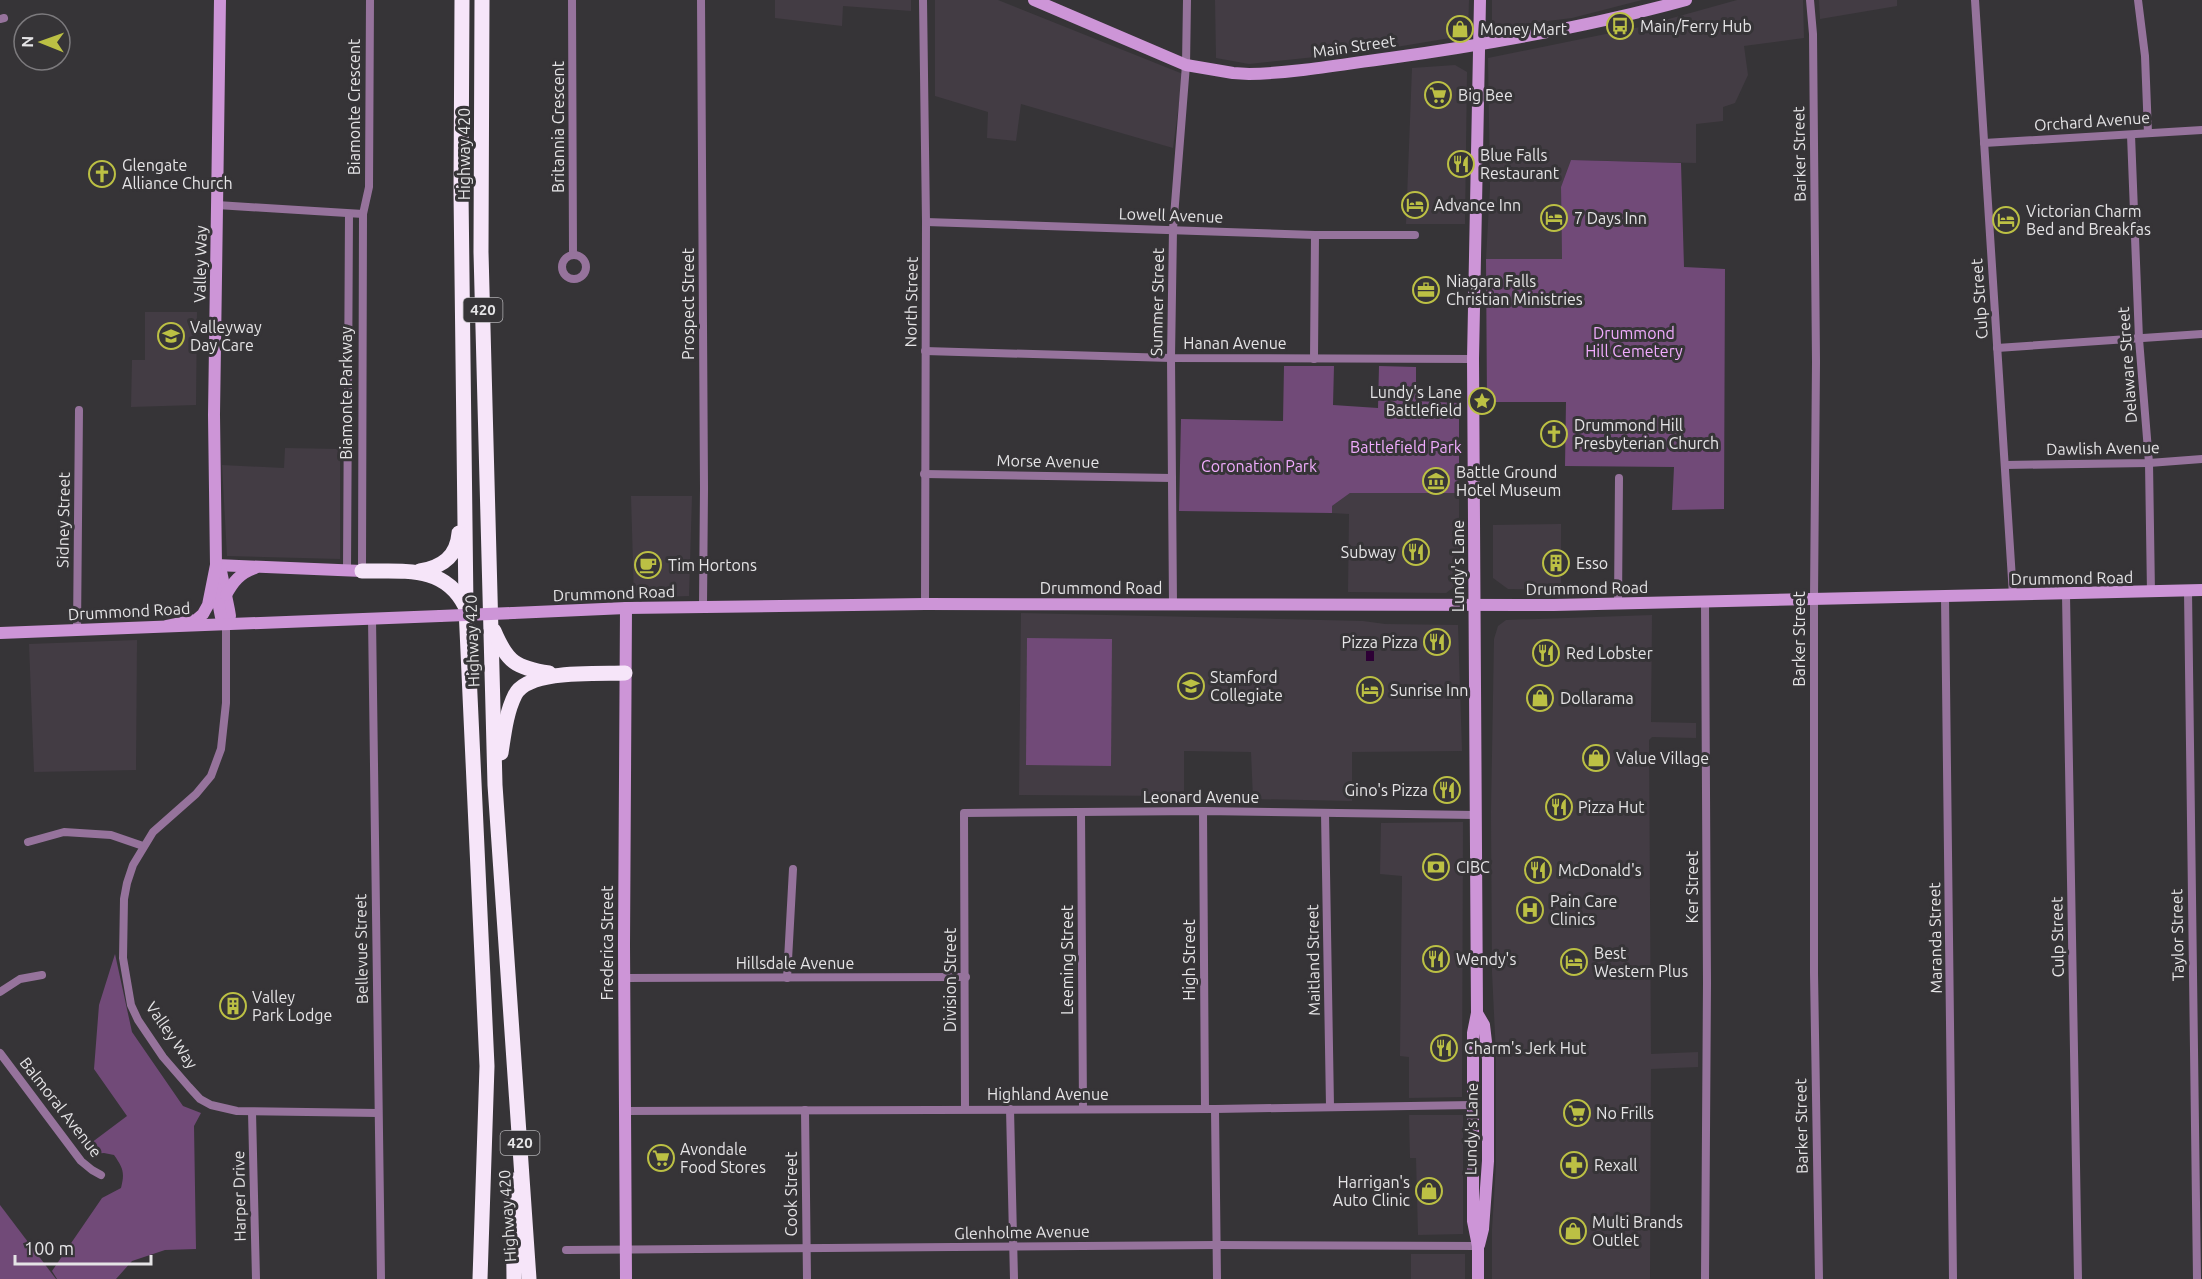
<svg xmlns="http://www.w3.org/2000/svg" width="2202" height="1279" font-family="Ubuntu,sans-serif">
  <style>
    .built { fill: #433c44 }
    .green { fill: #714a78 }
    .water { fill: #2d0035 }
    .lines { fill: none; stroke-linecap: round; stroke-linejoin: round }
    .street { stroke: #96739c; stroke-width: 8 }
    .secondary { stroke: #cd95d7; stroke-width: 12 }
    .highway { stroke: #f6e5f9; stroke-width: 15 }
    .secondary-bridge { stroke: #cd95d7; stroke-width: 12 }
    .labels { text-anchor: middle; stroke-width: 6; stroke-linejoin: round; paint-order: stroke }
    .shield { fill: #363437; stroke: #b0afb2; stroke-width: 1.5 }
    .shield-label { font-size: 15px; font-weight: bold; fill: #e5e4e6 }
    .poi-label { font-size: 16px; fill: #e5e4e6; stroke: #363437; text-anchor: start }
    .street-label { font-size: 16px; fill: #e5e4e6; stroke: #363437 }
    .park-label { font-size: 16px; fill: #f1acfe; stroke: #363437 }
  </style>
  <rect width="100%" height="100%" fill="#363437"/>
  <g class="built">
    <path d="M775 0H911V11L843 6 842 26 775 18Z"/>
    <path d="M935 0H998L1183 74 1173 148 1021 104 1016 141 987 138 988 112 935 96Z"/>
    <path d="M1215 0H1469L1468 35 1372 51 1249 64 1216 58Z"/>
    <path d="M1492 0H1642L1572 18 1492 28Z"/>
    <path d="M1737 0H1803L1804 38 1744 46 1748 75 1735 103 1723 107V121L1696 124V163L1571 160 1561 187 1562 259H1486L1490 187 1488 58 1640 27Z"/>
    <path d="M1819 0H1897V6L1820 19Z"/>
    <path d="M1455 65 1467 72 1465 224H1406L1412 68Z"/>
    <path d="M145 312H197L196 405 131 407 132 360H145Z"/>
    <path d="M285 448 340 449V559L227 556 222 465 284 468Z"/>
    <path d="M1350 493H1459V583L1446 593 1348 592 1349 514 1332 513V506Z"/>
    <path d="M631 496H692L689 596 634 598Z"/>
    <path d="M1561 524V590L1508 589 1493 578V525Z"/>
    <path d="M1021 613 1363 621 1385 624 1458 625 1462 751 1352 752V801L1253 799 1251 752 1184 751V796L1019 795Z"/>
    <path d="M1652 615 1651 722 1696 723V738L1652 737 1649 740 1651 1054 1698 1052V1067L1651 1069 1650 1279H1492V1229L1496 1165V1055L1492 972 1491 812 1494 639 1498 626 1506 620Z"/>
    <path d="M137 640 136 770 34 772 29 644Z"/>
    <path d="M1463 822 1462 1097 1409 1098V1057L1400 1056 1402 876 1380 874 1381 823Z"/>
    <path d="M1409 1115H1463V1234L1418 1235 1416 1158H1410Z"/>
    <rect x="1411" y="1254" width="54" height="25"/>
  </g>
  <g class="green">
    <path d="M1571 160 1681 163 1684 267 1725 269 1724 509 1672 510 1674 467 1565 466 1566 402H1487L1486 259H1562L1561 187Z"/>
    <path d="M1284 366H1334L1333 405 1378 408 1379 366 1416 367V401L1459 403V493H1350L1332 506V513L1179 511 1181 419 1283 421Z"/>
    <path d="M1027 638 1112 639 1111 766 1026 765Z"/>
    <path d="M115 954 132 1032 183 1106 201 1113 194 1126 196 1249 165 1250 132 1261 116 1279H57L52 1271 102 1198 121 1188C125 1172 123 1168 114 1155L104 1153 91 1154 87 1146 127 1116 94 1069 99 1005Z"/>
    <path d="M0 1205 56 1279H0Z"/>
  </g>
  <rect class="water" x="1366" y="642" width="8" height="19"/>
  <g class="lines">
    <g class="street">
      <path d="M572 0 573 254"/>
      <path d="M701 0 704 488 703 607"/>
      <path d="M923 0 926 222 925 604"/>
      <path d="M1810 0 1813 34 1816 362 1814 598V973L1819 1279"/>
      <path d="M1975 0 2013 595"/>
      <path d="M2138 0 2145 56 2148 133"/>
      <path d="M0 19 4 18"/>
      <path d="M2131 135 2139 339 2149 463 2151 593"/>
      <path d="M1984 143 2202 130"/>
      <path d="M217 205 363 214"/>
      <path d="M926 222 1315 235H1415"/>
      <circle cx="574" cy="267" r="12"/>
      <path d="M1997 348 2202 334"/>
      <path d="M925 351 1171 358 1473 359"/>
      <path d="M1314 359 1315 235"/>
      <path d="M2005 465 2149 463 2202 459"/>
      <path d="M924 474 1172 478"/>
      <path d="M347 571 349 214"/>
      <path d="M362 571 363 214 369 187 370 0"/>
      <path d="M2188 591 2197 1279"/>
      <path d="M2066 595 2078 1279"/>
      <path d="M1945 597 1953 1279"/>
      <path d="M1618 604 1619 478"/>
      <path d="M1173 605 1171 358 1173 229 1186 65 1187 0"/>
      <path d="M372 618 381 1279"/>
      <path d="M226 623V703L221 749 211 776 196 794 153 832 133 865 127 883 124 899 123 958 131 1005 138 1020 163 1057 189 1087 200 1099 211 1105 237 1111 378 1113"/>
      <path d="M77 631 79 410"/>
      <path d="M1203 811 1205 1109"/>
      <path d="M1081 812 1083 1109"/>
      <path d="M1325 813 1330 1106"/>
      <path d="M28 842 64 832 111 835 143 846"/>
      <path d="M624 978 966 977"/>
      <path d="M787 978 793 869"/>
      <path d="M0 992 20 979 42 975"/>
      <path d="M0 1053 81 1161 92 1170 101 1175"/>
      <path d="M965 1109 964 813 1203 811 1475 815"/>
      <path d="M1010 1109 1014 1279"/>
      <path d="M1215 1109 1217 1279"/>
      <path d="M805 1110 807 1279"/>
      <path d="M624 1111 1215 1109 1473 1105"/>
      <path d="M252 1112 256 1279"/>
      <path d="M566 1250 1216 1245 1478 1246"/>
      <path d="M1705 1279 1707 983 1705 602"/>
    </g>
    <g class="secondary">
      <path d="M1034 0 1186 65 1233 73 1249 74C1296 73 1343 64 1390 58 1490 44 1588 27 1686 0"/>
      <path d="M216 565 362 571"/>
      <path d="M216 565 221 571 229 610 230 616 226 623"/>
      <path d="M215 586 221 617 226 623"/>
      <path d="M226 595C233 582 240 573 255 568"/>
      <path d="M513 613 626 608 925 604 1554 605 2202 590"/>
      <path d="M167 626 196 620 203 614 208 605 216 565 214 415 220 0"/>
      <path d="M0 633 440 616"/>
      <path d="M1477 1013 1484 1025 1488 1059V1161L1483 1229 1479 1245"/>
      <path d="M626 1279 624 945 626 608"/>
      <path d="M1478 1279V1246L1473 1221V1033L1477 1013 1473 359 1480 0"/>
    </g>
    <g class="highway">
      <path d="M462 0 461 192 466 608 487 1066 480 1279"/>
      <path d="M482 0 481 252 495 785 529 1279"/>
      <path d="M362 571C402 572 444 564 465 606"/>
      <path d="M420 571C442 567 457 557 459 533"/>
      <path d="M494 631C507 662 516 668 549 673"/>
      <path d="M501 753C504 734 506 713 515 695 528 669 599 674 625 673"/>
      <path d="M513 1180 514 1279"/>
    </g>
    <path class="secondary-bridge" d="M440 616 513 613"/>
  </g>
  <defs>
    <symbol id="bus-ring" viewBox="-11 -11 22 22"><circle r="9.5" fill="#363437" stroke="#bcc044" stroke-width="1.5"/><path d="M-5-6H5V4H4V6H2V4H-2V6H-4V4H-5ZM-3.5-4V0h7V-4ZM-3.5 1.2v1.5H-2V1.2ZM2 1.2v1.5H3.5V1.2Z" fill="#bcc044"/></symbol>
    <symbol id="shop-ring" viewBox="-11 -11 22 22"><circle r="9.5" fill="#363437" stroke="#bcc044" stroke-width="1.5"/><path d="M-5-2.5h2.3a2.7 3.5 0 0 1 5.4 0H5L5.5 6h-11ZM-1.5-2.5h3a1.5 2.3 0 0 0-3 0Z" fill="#bcc044"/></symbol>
    <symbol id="supermarket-ring" viewBox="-11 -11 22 22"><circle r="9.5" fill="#363437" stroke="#bcc044" stroke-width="1.5"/><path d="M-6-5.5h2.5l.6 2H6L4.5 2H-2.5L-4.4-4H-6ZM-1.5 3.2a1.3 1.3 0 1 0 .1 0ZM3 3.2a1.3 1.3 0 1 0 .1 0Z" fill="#bcc044"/></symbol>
    <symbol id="restaurant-ring" viewBox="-11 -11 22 22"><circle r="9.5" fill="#363437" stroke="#bcc044" stroke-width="1.5"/><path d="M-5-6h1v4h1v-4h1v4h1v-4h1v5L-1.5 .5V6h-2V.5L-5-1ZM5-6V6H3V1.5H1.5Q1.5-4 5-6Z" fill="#bcc044"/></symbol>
    <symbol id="church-ring" viewBox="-11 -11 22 22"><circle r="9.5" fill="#363437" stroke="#bcc044" stroke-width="1.5"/><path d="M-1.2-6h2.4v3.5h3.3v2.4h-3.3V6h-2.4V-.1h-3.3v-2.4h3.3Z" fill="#bcc044"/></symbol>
    <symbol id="hotel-ring" viewBox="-11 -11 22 22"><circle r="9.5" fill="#363437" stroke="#bcc044" stroke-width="1.5"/><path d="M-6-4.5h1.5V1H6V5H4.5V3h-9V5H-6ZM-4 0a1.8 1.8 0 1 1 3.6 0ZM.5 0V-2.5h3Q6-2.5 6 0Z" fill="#bcc044"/></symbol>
    <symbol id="office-ring" viewBox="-11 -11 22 22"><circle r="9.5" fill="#363437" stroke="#bcc044" stroke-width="1.5"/><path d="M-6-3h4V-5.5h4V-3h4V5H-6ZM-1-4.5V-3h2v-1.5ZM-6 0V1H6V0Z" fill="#bcc044"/></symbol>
    <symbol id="school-ring" viewBox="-11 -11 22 22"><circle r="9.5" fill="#363437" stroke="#bcc044" stroke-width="1.5"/><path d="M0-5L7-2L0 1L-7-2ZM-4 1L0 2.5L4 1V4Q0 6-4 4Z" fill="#bcc044"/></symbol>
    <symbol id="sight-ring" viewBox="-11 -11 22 22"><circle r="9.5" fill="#363437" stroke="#bcc044" stroke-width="1.5"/><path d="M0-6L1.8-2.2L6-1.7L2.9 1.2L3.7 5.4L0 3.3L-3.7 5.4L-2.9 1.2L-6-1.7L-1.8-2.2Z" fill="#bcc044"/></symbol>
    <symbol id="museum-ring" viewBox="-11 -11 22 22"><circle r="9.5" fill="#363437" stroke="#bcc044" stroke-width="1.5"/><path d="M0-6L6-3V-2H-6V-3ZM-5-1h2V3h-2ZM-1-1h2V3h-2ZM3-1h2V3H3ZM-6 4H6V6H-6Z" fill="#bcc044"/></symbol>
    <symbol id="building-ring" viewBox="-11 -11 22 22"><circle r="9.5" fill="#363437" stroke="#bcc044" stroke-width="1.5"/><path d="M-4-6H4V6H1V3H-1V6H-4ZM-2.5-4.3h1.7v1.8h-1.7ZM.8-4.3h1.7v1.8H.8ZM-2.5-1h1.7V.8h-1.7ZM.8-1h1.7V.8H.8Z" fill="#bcc044"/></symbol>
    <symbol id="cafe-ring" viewBox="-11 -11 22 22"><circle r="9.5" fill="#363437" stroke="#bcc044" stroke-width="1.5"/><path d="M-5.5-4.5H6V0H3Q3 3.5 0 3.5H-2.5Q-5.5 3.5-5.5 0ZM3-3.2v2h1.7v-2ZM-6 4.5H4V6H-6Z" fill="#bcc044"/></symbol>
    <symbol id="bank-ring" viewBox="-11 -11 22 22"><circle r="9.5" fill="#363437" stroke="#bcc044" stroke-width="1.5"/><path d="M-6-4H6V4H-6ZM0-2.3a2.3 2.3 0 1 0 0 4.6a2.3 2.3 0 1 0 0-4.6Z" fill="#bcc044"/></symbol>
    <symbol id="hospital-ring" viewBox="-11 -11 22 22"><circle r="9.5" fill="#363437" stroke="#bcc044" stroke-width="1.5"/><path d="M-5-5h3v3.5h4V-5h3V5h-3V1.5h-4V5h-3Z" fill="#bcc044"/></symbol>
    <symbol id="pharmacy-ring" viewBox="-11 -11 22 22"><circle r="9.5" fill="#363437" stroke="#bcc044" stroke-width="1.5"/><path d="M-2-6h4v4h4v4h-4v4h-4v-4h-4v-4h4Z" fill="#bcc044"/></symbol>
  </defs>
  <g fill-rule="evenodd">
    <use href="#bus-ring" x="1605" y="11" width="30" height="30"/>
    <use href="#shop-ring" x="1445" y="14" width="30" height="30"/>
    <use href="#supermarket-ring" x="1423" y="80" width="30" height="30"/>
    <use href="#restaurant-ring" x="1446" y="149" width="30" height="30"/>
    <use href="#church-ring" x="87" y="159" width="30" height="30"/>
    <use href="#hotel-ring" x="1400" y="190" width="30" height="30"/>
    <use href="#hotel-ring" x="1539" y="203" width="30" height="30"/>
    <use href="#hotel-ring" x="1991" y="205" width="30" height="30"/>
    <use href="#office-ring" x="1411" y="275" width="30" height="30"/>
    <use href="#school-ring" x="156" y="321" width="30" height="30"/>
    <use href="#sight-ring" x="1467" y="386" width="30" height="30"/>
    <use href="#church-ring" x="1539" y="419" width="30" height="30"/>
    <use href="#museum-ring" x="1421" y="466" width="30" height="30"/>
    <use href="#restaurant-ring" x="1401" y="537" width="30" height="30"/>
    <use href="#building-ring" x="1541" y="548" width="30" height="30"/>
    <use href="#cafe-ring" x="633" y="550" width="30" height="30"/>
    <use href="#restaurant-ring" x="1422" y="627" width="30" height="30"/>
    <use href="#restaurant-ring" x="1531" y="638" width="30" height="30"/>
    <use href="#school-ring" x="1176" y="671" width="30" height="30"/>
    <use href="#hotel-ring" x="1355" y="675" width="30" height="30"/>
    <use href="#shop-ring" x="1525" y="683" width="30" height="30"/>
    <use href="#shop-ring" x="1581" y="743" width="30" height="30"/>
    <use href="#restaurant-ring" x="1432" y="775" width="30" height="30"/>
    <use href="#restaurant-ring" x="1544" y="792" width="30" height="30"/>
    <use href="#bank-ring" x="1421" y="852" width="30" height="30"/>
    <use href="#restaurant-ring" x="1523" y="855" width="30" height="30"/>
    <use href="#hospital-ring" x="1515" y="895" width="30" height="30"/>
    <use href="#restaurant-ring" x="1421" y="944" width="30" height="30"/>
    <use href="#hotel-ring" x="1559" y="947" width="30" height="30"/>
    <use href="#building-ring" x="218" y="991" width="30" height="30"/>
    <use href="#restaurant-ring" x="1429" y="1033" width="30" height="30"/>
    <use href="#supermarket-ring" x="1562" y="1098" width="30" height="30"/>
    <use href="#supermarket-ring" x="646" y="1143" width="30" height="30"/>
    <use href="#pharmacy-ring" x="1559" y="1150" width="30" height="30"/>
    <use href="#shop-ring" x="1414" y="1176" width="30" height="30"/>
    <use href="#shop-ring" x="1558" y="1216" width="30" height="30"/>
  </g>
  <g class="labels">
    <g class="shield">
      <rect x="463.5" y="298" width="39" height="24" rx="4.5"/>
      <rect x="500.5" y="1131" width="39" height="24" rx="4.5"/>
    </g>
    <g class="shield-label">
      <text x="483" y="315">420</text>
      <text x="520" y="1148">420</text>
    </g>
    <g class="poi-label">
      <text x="1640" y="32">Main/Ferry Hub</text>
      <text x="1480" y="35">Money Mart</text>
      <text x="1458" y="101">Big Bee</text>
      <text x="1480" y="161">Blue Falls<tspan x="1480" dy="18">Restaurant</tspan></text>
      <text x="122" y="171">Glengate<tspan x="122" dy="18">Alliance Church</tspan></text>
      <text x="1434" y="211">Advance Inn</text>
      <text x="2026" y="217">Victorian Charm<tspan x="2026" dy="18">Bed and Breakfas</tspan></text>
      <text x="1574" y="224">7 Days Inn</text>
      <text x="1446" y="287">Niagara Falls<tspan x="1446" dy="18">Christian Ministries</tspan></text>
      <text x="190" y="333">Valleyway<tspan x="190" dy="18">Day Care</tspan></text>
      <text x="1462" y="398" text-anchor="end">Lundy's Lane<tspan x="1462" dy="18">Battlefield</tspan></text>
      <text x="1574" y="431">Drummond Hill<tspan x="1574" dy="18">Presbyterian Church</tspan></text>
      <text x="1456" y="478">Battle Ground<tspan x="1456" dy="18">Hotel Museum</tspan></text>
      <text x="1396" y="558" text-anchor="end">Subway</text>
      <text x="1576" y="569">Esso</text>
      <text x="668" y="571">Tim Hortons</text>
      <text x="1418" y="648" text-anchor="end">Pizza Pizza</text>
      <text x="1566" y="659">Red Lobster</text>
      <text x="1210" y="683">Stamford<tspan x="1210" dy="18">Collegiate</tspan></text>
      <text x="1390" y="696">Sunrise Inn</text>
      <text x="1560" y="704">Dollarama</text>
      <text x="1616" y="764">Value Village</text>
      <text x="1428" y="796" text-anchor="end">Gino's Pizza</text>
      <text x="1578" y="813">Pizza Hut</text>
      <text x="1456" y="873">CIBC</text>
      <text x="1558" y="876">McDonald's</text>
      <text x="1550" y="907">Pain Care<tspan x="1550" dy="18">Clinics</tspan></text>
      <text x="1594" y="959">Best<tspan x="1594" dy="18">Western Plus</tspan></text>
      <text x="1456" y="965">Wendy's</text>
      <text x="252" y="1003">Valley<tspan x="252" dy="18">Park Lodge</tspan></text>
      <text x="1464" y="1054">Charm's Jerk Hut</text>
      <text x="1596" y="1119">No Frills</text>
      <text x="680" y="1155">Avondale<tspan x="680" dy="18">Food Stores</tspan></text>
      <text x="1594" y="1171">Rexall</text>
      <text x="1410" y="1188" text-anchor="end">Harrigan's<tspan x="1410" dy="18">Auto Clinic</tspan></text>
      <text x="1592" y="1228">Multi Brands<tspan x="1592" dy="18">Outlet</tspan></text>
    </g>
    <g class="street-label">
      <text transform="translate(1354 46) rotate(-8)" y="6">Main Street</text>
      <text transform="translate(354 107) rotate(-90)" y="6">Biamonte Crescent</text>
      <text transform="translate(2092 121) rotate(-4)" y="6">Orchard Avenue</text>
      <text transform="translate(558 127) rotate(-90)" y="6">Britannia Crescent</text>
      <text transform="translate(464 154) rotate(-90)" y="6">Highway 420</text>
      <text transform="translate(1799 154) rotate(-91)" y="6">Barker Street</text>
      <text transform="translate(1171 215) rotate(2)" y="6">Lowell Avenue</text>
      <text transform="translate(200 264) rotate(-89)" y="6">Valley Way</text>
      <text transform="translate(1979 299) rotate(-94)" y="6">Culp Street</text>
      <text transform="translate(911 302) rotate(-89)" y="6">North Street</text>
      <text transform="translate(1157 302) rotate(-89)" y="6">Summer Street</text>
      <text transform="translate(688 304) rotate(-90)" y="6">Prospect Street</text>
      <text x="1235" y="349">Hanan Avenue</text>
      <text transform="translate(2127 365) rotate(-94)" y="6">Delaware Street</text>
      <text transform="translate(346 393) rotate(-90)" y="6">Biamonte Parkway</text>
      <text transform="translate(2103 448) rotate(-1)" y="6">Dawlish Avenue</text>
      <text transform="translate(1048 461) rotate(1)" y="6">Morse Avenue</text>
      <text transform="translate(63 520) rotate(-89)" y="6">Sidney Street</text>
      <text transform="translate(1458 566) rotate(-90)" y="6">Lundy's Lane</text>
      <text transform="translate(2072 578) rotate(-1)" y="6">Drummond Road</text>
      <text x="1101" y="594">Drummond Road</text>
      <text transform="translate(1587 588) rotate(-1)" y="6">Drummond Road</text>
      <text transform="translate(614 593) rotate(-2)" y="6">Drummond Road</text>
      <text transform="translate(129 611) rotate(-3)" y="6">Drummond Road</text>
      <text transform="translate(1799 639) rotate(-90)" y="6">Barker Street</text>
      <text transform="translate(472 641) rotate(-92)" y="6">Highway 420</text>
      <text x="1201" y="803">Leonard Avenue</text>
      <text transform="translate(1692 887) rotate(-90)" y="6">Ker Street</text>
      <text transform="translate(2177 935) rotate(-91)" y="6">Taylor Street</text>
      <text transform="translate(2057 937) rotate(-91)" y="6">Culp Street</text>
      <text transform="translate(1935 938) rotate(-91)" y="6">Maranda Street</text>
      <text transform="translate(607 943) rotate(-90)" y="6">Frederica Street</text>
      <text transform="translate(361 949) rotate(-91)" y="6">Bellevue Street</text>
      <text transform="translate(1067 960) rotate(-90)" y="6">Leeming Street</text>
      <text transform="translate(1189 960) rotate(-90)" y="6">High Street</text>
      <text transform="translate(1313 960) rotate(-91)" y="6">Maitland Street</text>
      <text x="795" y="969">Hillsdale Avenue</text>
      <text transform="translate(950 980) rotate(-90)" y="6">Division Street</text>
      <text transform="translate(172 1035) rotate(55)" y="6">Valley Way</text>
      <text x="1048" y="1100">Highland Avenue</text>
      <text transform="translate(61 1107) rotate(52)" y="6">Balmoral Avenue</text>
      <text transform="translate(1801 1126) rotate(-91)" y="6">Barker Street</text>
      <text transform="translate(1471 1129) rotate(-89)" y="6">Lundy's Lane</text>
      <text transform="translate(791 1194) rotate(-90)" y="6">Cook Street</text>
      <text transform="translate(239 1196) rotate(-91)" y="6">Harper Drive</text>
      <text transform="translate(507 1216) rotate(-94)" y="6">Highway 420</text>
      <text transform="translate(1022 1232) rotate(-1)" y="6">Glenholme Avenue</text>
    </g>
    <g class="park-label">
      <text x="1634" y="339">Drummond<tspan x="1634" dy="18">Hill Cemetery</tspan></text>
      <text x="1406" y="453">Battlefield Park</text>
      <text x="1259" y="472">Coronation Park</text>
    </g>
  </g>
  <g transform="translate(42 42) rotate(271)"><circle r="28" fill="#363437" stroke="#7c7a7d" stroke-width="1.5"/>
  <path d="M0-4.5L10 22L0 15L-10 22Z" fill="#bcc044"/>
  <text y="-9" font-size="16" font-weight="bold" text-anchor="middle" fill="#e5e4e6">N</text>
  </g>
  <path d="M15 1255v9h136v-9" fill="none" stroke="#e5e4e6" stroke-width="3"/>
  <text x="24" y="1255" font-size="18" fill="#e5e4e6" stroke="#363437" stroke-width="4.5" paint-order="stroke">100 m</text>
</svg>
